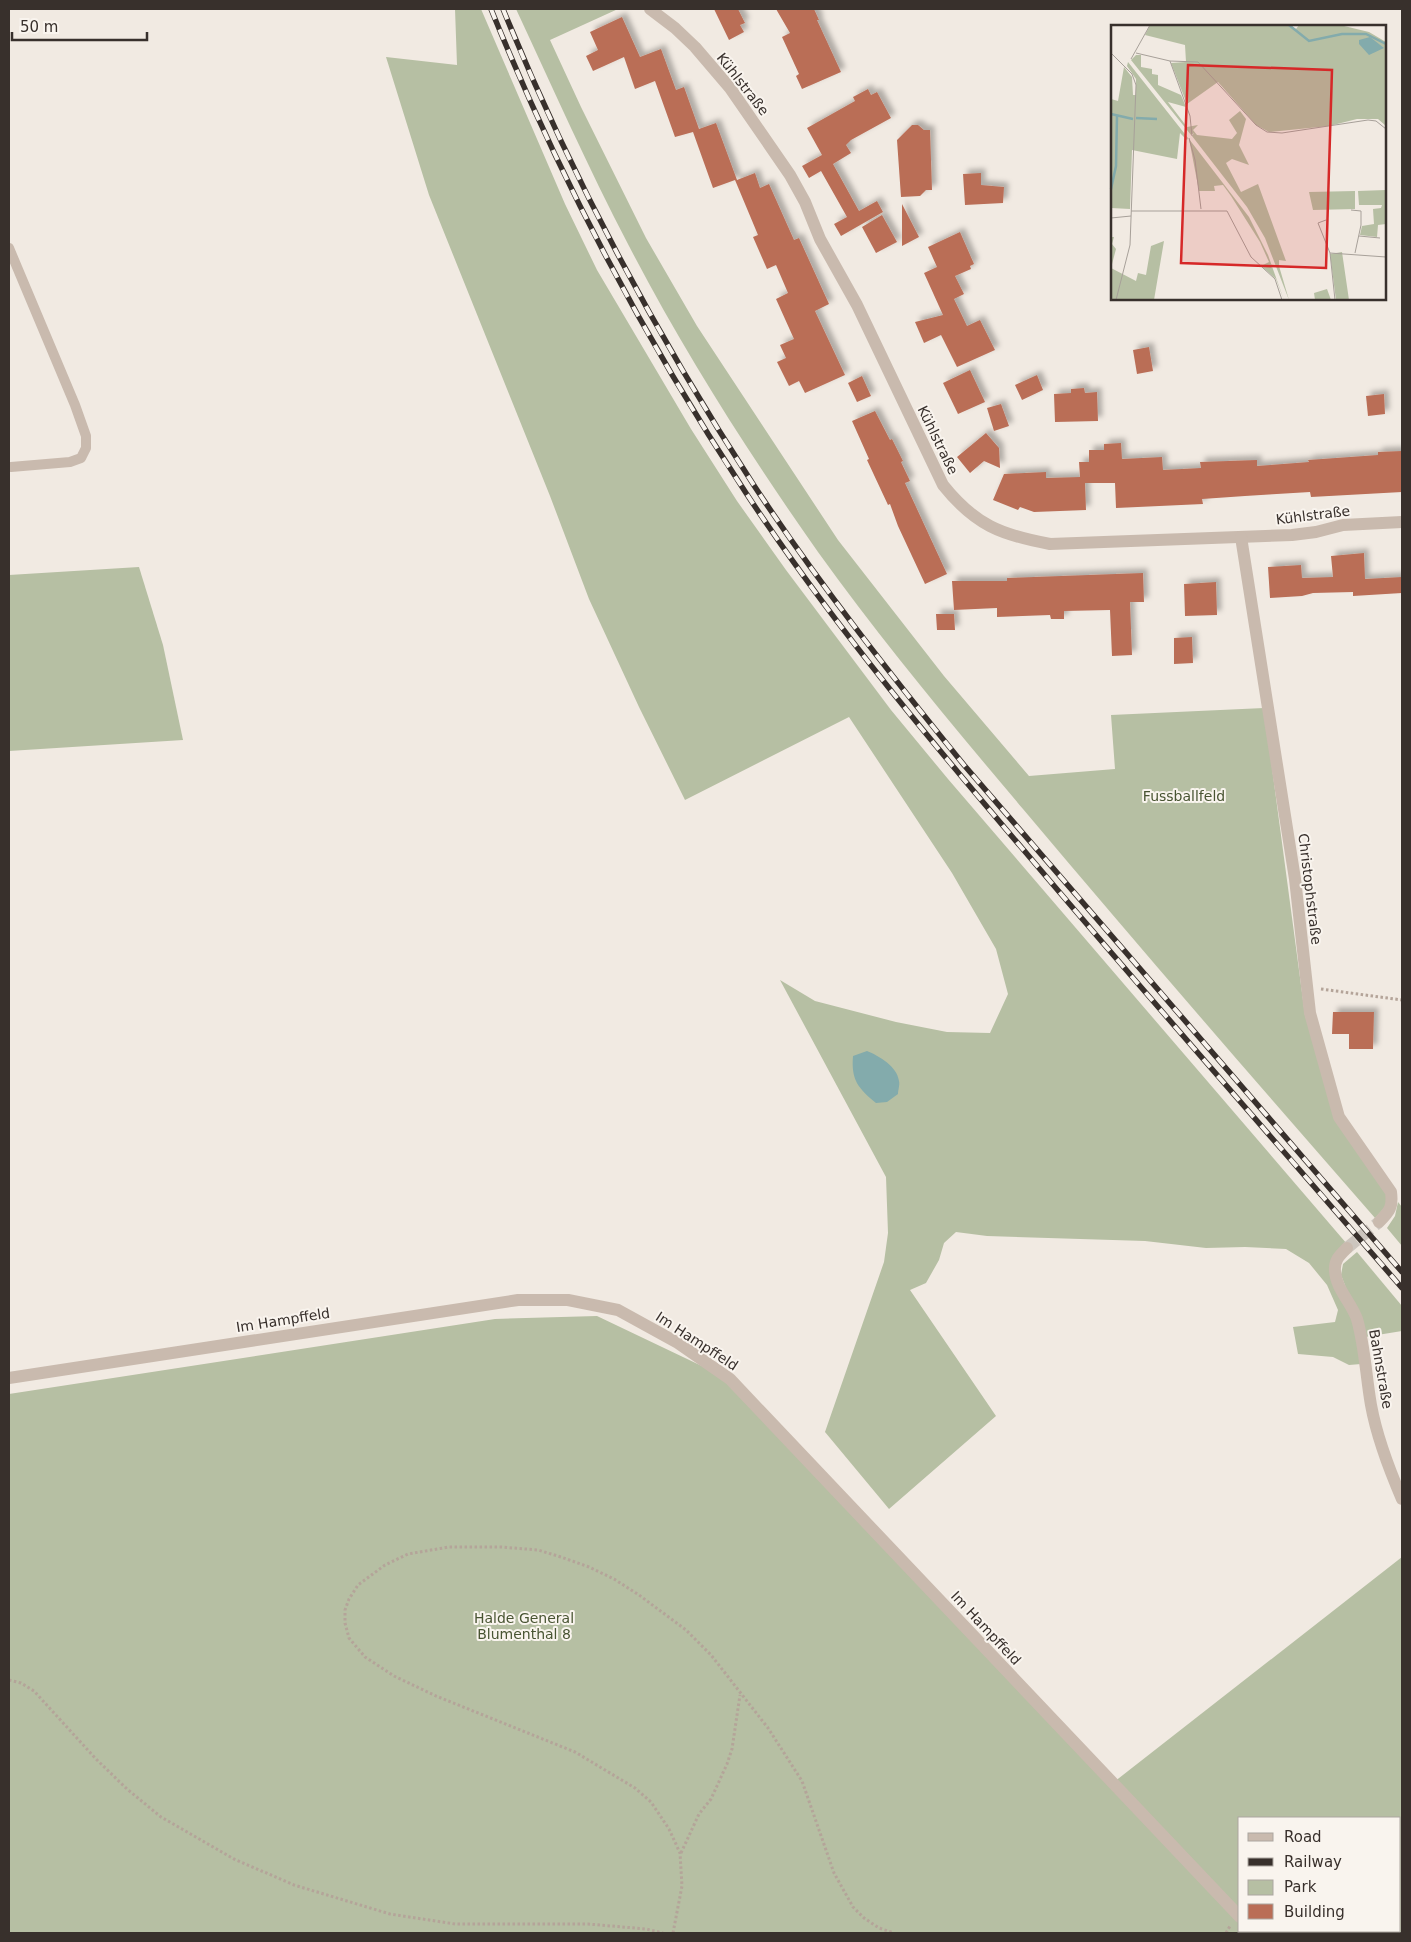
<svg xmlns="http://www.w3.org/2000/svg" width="1411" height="1942" font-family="'DejaVu Sans',sans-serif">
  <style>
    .green { fill: #b6bfa3; fill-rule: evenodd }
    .water { fill: #83abac }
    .building { fill: #ba6e57; filter: url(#shadow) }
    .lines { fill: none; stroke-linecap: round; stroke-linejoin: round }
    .street-tunnel { stroke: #ccc5be; stroke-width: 12; stroke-dasharray: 12 6; stroke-linecap: butt }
    .path { stroke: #b4a499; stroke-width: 3; stroke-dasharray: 2.5 2.5; stroke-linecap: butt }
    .lane { stroke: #c9baae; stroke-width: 10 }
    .street { stroke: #c9baae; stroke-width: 12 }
    .rail-casing { stroke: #38302c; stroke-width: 5.5 }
    .rail { stroke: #f9f4ee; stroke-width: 4; stroke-dasharray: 11; stroke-linecap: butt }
    .labels { text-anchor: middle; stroke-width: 4; stroke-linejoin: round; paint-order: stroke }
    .street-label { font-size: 14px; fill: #38302c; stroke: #f9f4ee }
    .park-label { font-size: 14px; fill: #485432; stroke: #f9f4ee }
    .inset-river { fill: none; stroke: #83abac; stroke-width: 2.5 }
    .inset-road { fill: none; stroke: #a7a099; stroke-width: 1 }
    .view { fill: #d62828; fill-opacity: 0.15; stroke: #d62828; stroke-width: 2.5 }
    .inset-edge { fill: none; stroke: #38302c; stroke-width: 2.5 }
  </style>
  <defs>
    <filter id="shadow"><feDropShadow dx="4.5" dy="-4.5" stdDeviation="2.5" flood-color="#0004"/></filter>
  </defs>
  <rect width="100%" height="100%" fill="#f1eae2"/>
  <g class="green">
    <path d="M455 9H481L565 204 597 270 691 429 737 501 786 570 891 710 948 779 1347 1244 1333 1260 1353 1320 1361 1364 1349 1365 1333 1357 1298 1354 1293 1327 1335 1322 1338 1310 1327 1285 1309 1263 1286 1249 1245 1247 1206 1248 1145 1241 987 1236 956 1232 944 1243 939 1260 926 1283 910 1290 996 1416 889 1509 825 1432 884 1262 888 1233 886 1177 780 980 815 1001 896 1022 947 1032 990 1033 1008 994 996 949 952 873 849 717 685 800 639 707 589 599 550 496 429 195 386 57 457 65Z"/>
    <path d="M516 9H618L550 40 581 107 646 238 697 326 838 540 944 676 1029 776 1115 769 1111 715 1264 708 1305 1015 1337 1118 1387 1194 1388 1204 1375 1218C1257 1083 1139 947 1023 809 952 725 882 641 818 552 749 454 684 352 629 246 588 168 553 88 516 9Z"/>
    <path d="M139 567 163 645 183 740 9 751V575Z"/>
    <path d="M1398 1202 1402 1207V1246L1387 1228 1395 1216Z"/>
    <path d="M1357 1252 1402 1306V1331L1365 1337 1341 1275 1343 1264Z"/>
    <path d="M597 1316 727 1378 1114 1782 1402 1557V1933H9V1394L495 1319ZM1240 1818H1400V1931H1240Z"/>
  </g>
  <path class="water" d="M867 1051C879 1056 897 1066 899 1081 900 1085 898 1090 898 1094L887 1102 876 1103C858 1088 851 1080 853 1056Z"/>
  <g class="building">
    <path d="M714 9H738L745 23 740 25 744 32 729 40Z"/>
    <path d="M776 9H814L819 20H817L841 72 802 89 796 76 799 74 782 37 790 33Z"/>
    <path d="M622 17 640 57 661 49 676 90 684 87 699 129 716 123 737 180 755 173 760 188 769 184 794 240 799 238 829 304 815 311 845 375 805 393 799 381 789 386 777 362 786 358 780 345 794 339 776 299 788 293 776 265 767 269 753 237 758 235 735 180 713 188 693 132 675 137 655 81 635 89 624 57 593 71 586 56 598 50 590 32Z"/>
    <path d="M868 89 871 95 877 92 891 118 851 140 846 145 851 153 833 164 859 211 877 201 883 212 841 236 834 224 847 217 821 171 809 178 802 166 822 155 807 128 855 101 853 97Z"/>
    <path d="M912 125H918L924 130H930L932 190H926L920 196 901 197 897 140Z"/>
    <path d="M981 173V185L1004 187 1003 203 965 205 963 174Z"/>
    <path d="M902 204 919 237 902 246Z"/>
    <path d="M882 215 897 242 876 253 862 227Z"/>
    <path d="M960 232 974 264 970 266 971 269 955 276 964 294 954 299 967 326 980 320 995 350 957 367 941 335 924 343 915 322 943 315 924 273 937 267 928 247Z"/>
    <path d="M1149 347 1153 371 1137 374 1133 350Z"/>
    <path d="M970 370 985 402 958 414 943 383Z"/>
    <path d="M1037 375 1043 390 1022 400 1015 385Z"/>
    <path d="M862 376 871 396 857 402 848 383Z"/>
    <path d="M1084 388 1085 393 1097 392 1098 421 1055 422 1054 394 1071 393V389Z"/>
    <path d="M1384 394 1385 414 1368 416 1366 396Z"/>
    <path d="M1001 404 1009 426 994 431 987 408Z"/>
    <path d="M875 411 890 440 892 439 903 461 901 462 910 481 905 483 947 574 925 584 898 526 890 504 888 505 867 460 869 459 852 421Z"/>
    <path d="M986 433 999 448 1000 468 984 461 970 473 957 457Z"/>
    <path d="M1121 443 1122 459 1162 457 1163 470 1201 468 1200 462 1257 460V466L1309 462 1308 460 1378 455V452L1402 451V492L1311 497 1310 492 1245 496 1202 499 1203 504 1116 508 1115 483H1085L1086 510 1034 512 1020 507 1018 510 993 500 1004 474 1046 472V478L1080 477 1079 462H1089V450H1104V444Z"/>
    <path d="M1364 553 1365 579 1402 577V593L1353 596V592L1313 593 1302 596 1270 598 1268 567 1301 565 1302 578 1333 577 1331 556Z"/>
    <path d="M1143 573 1144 602H1130L1132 655 1112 656 1110 610 1064 611V619H1051L1050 615 997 617V608L954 610 952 581H1007V578Z"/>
    <path d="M1216 582 1217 615 1185 616 1184 584Z"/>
    <path d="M936 614H954L955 630H937Z"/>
    <path d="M1192 637 1193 663 1174 664V638Z"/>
    <path d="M1333 1012H1374L1373 1049H1349V1034H1332Z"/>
  </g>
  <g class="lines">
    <path class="street-tunnel" d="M1347 1248 1379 1222"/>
    <g class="path">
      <path d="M1321 989 1402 1000"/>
      <path d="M9 1680 21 1683 34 1691 96 1759 127 1789 161 1817 234 1859 294 1885 390 1914 455 1924H588L646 1929 663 1933"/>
      <path d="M681 1853 699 1814 711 1799 727 1764 732 1749 740 1695"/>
      <path d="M673 1933 682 1886 680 1853 669 1829 651 1802 635 1788 575 1752 436 1696 394 1676 365 1657 349 1638 345 1623V1610L349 1599 358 1585 385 1565 408 1554 449 1547H501L538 1550 561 1557 589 1567 614 1579 639 1595 686 1630 711 1655 768 1728 802 1781 834 1873 853 1907 864 1918 879 1928 894 1933"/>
      <path d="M1226 1933 1230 1926"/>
    </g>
    <path class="lane" d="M9 248 75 405 86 436V448L81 458 70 462 11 467"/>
    <g class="street">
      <path d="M650 9 675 28 695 47 730 88 790 175 805 202 820 239 857 305 943 485C975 525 1001 535 1050 544L1292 535 1316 532 1343 525 1402 522"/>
      <path d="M1241 537 1295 879 1310 1013 1339 1117 1391 1192C1393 1207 1390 1211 1379 1222"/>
      <path d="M1347 1248C1340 1255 1334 1260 1335 1271 1336 1289 1351 1302 1357 1319 1365 1347 1366 1377 1371 1405 1377 1438 1389 1469 1402 1499"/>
      <path d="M9 1378 518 1300H568L618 1310 678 1343 730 1379 1240 1917"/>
      <path d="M1258 1931 1262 1933"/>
    </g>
    <defs>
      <g id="rail">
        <path d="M491 9C560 179 645 340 746 493 835 628 939 751 1044 874 1162 1013 1283 1150 1402 1288"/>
        <path d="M503 9C571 176 656 335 755 487 819 584 891 675 964 765L1402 1272"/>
      </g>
    </defs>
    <use href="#rail" class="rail-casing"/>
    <use href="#rail" class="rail"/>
  </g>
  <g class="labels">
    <g class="street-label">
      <text transform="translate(743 84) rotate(52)" y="5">Kühlstraße</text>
      <text transform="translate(938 440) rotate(64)" y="5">Kühlstraße</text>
      <text transform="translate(1313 515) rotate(-7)" y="5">Kühlstraße</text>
      <text transform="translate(1310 889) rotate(83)" y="5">Christophstraße</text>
      <text transform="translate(283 1320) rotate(-9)" y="5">Im Hampffeld</text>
      <text transform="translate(697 1341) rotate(33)" y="5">Im Hampffeld</text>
      <text transform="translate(1381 1369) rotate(80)" y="5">Bahnstraße</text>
      <text transform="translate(986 1628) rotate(47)" y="5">Im Hampffeld</text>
    </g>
    <g class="park-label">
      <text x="1184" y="801">Fussballfeld</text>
      <text x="524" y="1623">Halde General<tspan x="524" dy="16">Blumenthal 8</tspan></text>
    </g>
  </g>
  <g transform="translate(1111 25)">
    <rect width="275" height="275" fill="#f1eae2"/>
    <path d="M39 0H179L185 4 188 0H229L258 7 275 17V101L267 94H246L218 101 158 107 145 100 107 57 76 79 60 38 75 37 74 20 34 10ZM25 30H30V42L41 44V49L47 50V60L70 70 75 82 57 77 76 102 87 100 82 105 86 110 121 114 126 108 118 95 129 86 135 94 128 120 138 140 121 134 115 138 130 167 147 159 175 236 168 235V241L178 275 154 213 136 182 81 111 83 108 80 110 20 35ZM17 37 77 113 76 115 69 108 66 134 21 125 19 184 0 183V74L7 76 13 42 21 52 22 70H25V54L16 41ZM78 114 138 192 157 230 173 275 165 254 150 241 158 237 149 217 120 171 112 160 103 161 104 166H88ZM275 165V199L267 200 266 212 249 210 251 201 263 199 262 184 270 183 271 180H248L247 166ZM244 166V184L202 185 198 167ZM0 212H3L1 219 5 224 0 243 25 256 27 248 35 250 40 221 53 216 43 275H0ZM231 227 238 275H225L219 229ZM216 264 220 275H204L203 268Z" fill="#b6bfa3"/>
    <path d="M259 12 273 23 258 30 248 19V15Z" fill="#83abac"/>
    <path class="inset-river" d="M178 0 198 16 231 9H255L275 19M0 89 22 94M25 93 46 94M0 164 5 141 6 91"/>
    <path class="inset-road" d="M0 28 21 49 25 60 19 220 5 275M25 28 59 36 87 37 145 100 156 107 171 108 257 95 265 96 275 104M20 34 39 0M59 36 79 91 81 111M78 113 84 135 90 184M240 185 250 186V200L244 228M20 186H116L140 232 164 254 171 275M0 193 20 191M215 195 207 198 219 228M248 211 269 213M224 275 219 228 275 232"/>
    <path class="view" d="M77 40 221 45 215 243 70 238Z"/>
    <rect width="275" height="275" class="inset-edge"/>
  </g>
  <rect width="1411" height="1942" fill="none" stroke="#38302c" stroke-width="20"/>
  <rect x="1238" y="1817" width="162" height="115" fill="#f9f4ee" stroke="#aca6a0"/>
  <rect x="1248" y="1833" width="25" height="8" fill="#c9baae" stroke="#aca6a0"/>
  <text x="1284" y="1842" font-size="15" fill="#38302c">Road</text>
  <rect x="1248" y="1858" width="25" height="8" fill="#38302c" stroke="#aca6a0"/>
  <text x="1284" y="1867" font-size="15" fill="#38302c">Railway</text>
  <rect x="1248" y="1880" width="25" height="15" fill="#b6bfa3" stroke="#aca6a0"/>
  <text x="1284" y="1892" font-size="15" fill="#38302c">Park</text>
  <rect x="1248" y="1904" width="25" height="15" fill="#ba6e57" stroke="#aca6a0"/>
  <text x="1284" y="1917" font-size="15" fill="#38302c">Building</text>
  <path d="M12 32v8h135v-8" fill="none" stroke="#38302c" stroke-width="2.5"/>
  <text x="20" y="32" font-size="15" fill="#38302c" stroke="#f9f4ee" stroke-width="4" paint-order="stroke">50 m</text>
</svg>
